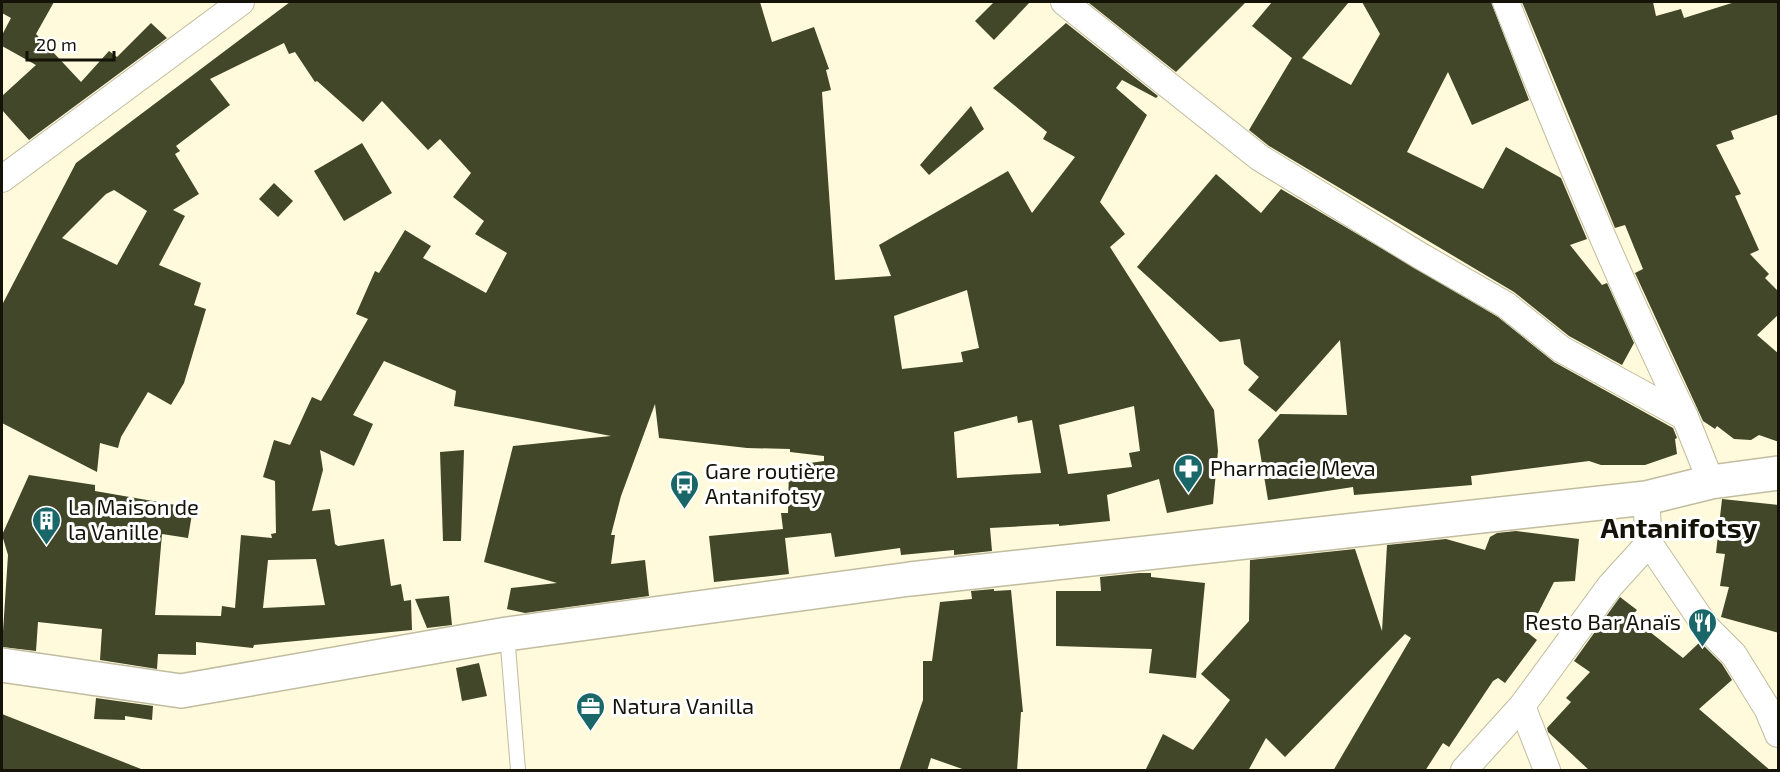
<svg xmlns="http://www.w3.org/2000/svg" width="1780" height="772" font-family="'Exo 2',sans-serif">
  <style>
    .building { fill: #414728; fill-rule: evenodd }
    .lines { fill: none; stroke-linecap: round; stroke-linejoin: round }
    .service-casing { stroke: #c1bc9f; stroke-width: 16 }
    .minor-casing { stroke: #c1bc9f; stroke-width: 28 }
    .secondary-casing { stroke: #c1bc9f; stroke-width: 36 }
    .service { stroke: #fff; stroke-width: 14 }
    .minor { stroke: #fff; stroke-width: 26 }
    .secondary { stroke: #fff; stroke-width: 33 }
    .labels { text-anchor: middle; stroke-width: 6; stroke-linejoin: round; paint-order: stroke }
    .poi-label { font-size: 22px; fill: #151308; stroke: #fff; text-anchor: start }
    .district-label { font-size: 28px; font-weight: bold; fill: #151308; stroke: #fff }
  </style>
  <rect width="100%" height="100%" fill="#fffadb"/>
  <g class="building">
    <path d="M2 2H54L36 34 81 82 109 51 117 57 151 23 167 38 29 140 2 110V96L36 65 2 46V35L11 18 2 13Z"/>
    <path d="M290 2H760L772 42 814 27 829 69 826 70 831 90 822 92 835 280 891 276 879 245 1008 171 1032 213 1075 157 1043 139 1047 132 993 88 1066 23 1158 96 1156 98 1122 80 1116 88 1147 115 1100 202 1125 234 1110 247 1214 410 1218 451 1213 504 1167 513 1159 479 1107 495 1110 521 1059 526V524L990 528 992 551 954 555V550L901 555 900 548 835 557 831 533 785 538 789 574 714 582 709 536 783 529 781 513H788L789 466 824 461V456L790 452V449L747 448 659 438 655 404 621 496 611 535H615L611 564 645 560 649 596 525 613 507 609 511 588 557 583 484 562 513 446 611 436 454 406 456 391 384 361 353 415 373 424 354 466 320 450 323 470 312 511 330 509 335 544 338 546 384 539 391 586 401 584 404 601 411 600 412 630 254 645 253 648 196 642V655L158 654 157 669 100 660 102 629 38 622 36 651 2 647 8 555 2 535 29 475 95 485V491L193 508 188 538 162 534 155 615 221 616 222 606 235 608 241 535 272 538 271 534 276 533 275 481 263 477 274 440 290 445 312 397 321 401 368 319 356 314 375 271 379 273 405 230 431 246 423 258 486 293 507 253 475 234 484 221 453 197 471 173 440 139 428 150 382 101 363 122 317 81 315 82 295 52 289 54 284 43 210 79 230 105 176 146 180 151 175 154 199 194 173 210 185 216 159 265 201 283 194 305 206 309 184 383 171 405 148 392 121 437 118 448 100 443 97 472 2 423V305L76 163ZM114 190 147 211 117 265 62 238 106 194ZM967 290 979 348 961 352 963 362 902 369 894 316ZM1134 406 1140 451 1129 453 1132 467 1068 474 1059 425ZM1017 416 1018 423 1032 420 1041 473 957 478 954 432ZM316 559 325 605 263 608 268 560Z"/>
    <path d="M994 2H1030L994 40 975 21Z"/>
    <path d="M1091 2H1246L1176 72 1089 3Z"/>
    <path d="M1272 2H1349L1302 58 1351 85 1380 34 1362 2H1491L1529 100 1472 125 1448 72 1407 152 1483 189 1506 147 1561 178 1587 239 1570 245 1602 285 1607 283 1634 343 1622 365 1569 336 1514 292 1269 146 1249 130 1292 58 1252 26Z"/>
    <path d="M1522 2H1653L1656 16 1681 9 1684 18 1735 2H1779V114L1731 131 1734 139 1716 145 1741 194 1735 196 1759 250 1750 254 1769 274 1765 278 1779 292V314L1757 335 1779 354V442L1759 435 1751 440 1734 439 1717 426 1715 429 1703 421 1635 273 1643 269 1625 225 1615 228Z"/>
    <path d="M971 106 984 129 929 175 920 165Z"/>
    <path d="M362 143 392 193 344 221 314 171Z"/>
    <path d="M1216 174 1261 213 1281 189 1498 317 1554 362 1673 428 1677 438 1675 439 1677 454 1645 465H1601L1589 461 1471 476 1472 485 1354 495 1353 487 1268 500 1258 440 1280 414 1347 415 1340 340 1276 412 1248 390 1259 377 1244 364 1240 339 1220 342 1137 267Z"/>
    <path d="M274 183 293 201 278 217 259 199Z"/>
    <path d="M464 450 461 541H443L440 452Z"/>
    <path d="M1722 499 1779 505V633L1721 617 1729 587 1720 586 1725 554 1716 553Z"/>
    <path d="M1516 531 1579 539 1575 581 1554 582 1528 633 1537 640 1505 683 1498 678 1493 681 1449 747 1443 743 1425 771H1333L1411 638 1405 634 1285 757 1266 738 1248 771H1145L1163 734 1193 750 1230 700 1201 674 1249 621 1250 560 1355 549 1382 631 1387 545 1446 539 1485 550 1490 537 1497 533Z"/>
    <path d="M1139 573H1151V577L1205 583 1196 678 1149 673 1152 649 1056 646V591H1101L1100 577Z"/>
    <path d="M994 589V591L1011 590 1023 712H1021L1017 771H968L931 758 927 771H899L923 700V661H932L940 602 972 599 971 591Z"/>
    <path d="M449 596 452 625 427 628 415 599Z"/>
    <path d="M1620 597 1637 610 1631 617 1683 658 1700 642 1722 664 1732 680 1699 709 1771 771H1590L1548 732 1547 728 1571 702 1566 698 1590 672 1574 661Z"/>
    <path d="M479 663 487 696 462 701 456 668Z"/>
    <path d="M96 698 153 706 152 720 125 716V720L94 719Z"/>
    <path d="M2 714 141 769V771H2Z"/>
  </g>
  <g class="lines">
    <defs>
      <path id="service" d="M507 634 518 770"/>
      <g id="minor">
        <path d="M1064 2 1260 158 1419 255 1506 305 1561 349 1685 417 1711 482"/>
        <path d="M1506 2C1561 142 1619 281 1685 417"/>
        <path d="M2 179 241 2"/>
        <path d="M1649 543 1706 627 1734 655 1768 710 1778 734"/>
        <path d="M1522 706 1547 770"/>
        <path d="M1464 770 1522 706 1610 586 1649 543 1646 498"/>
      </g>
      <path id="secondary" d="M2 665 181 691 507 634 910 579 1646 498 1711 482 1778 473"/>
    </defs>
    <use href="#service" class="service-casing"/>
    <use href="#minor" class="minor-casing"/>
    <use href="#secondary" class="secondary-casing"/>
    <use href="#service" class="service"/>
    <use href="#minor" class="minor"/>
    <use href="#secondary" class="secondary"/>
  </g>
  <defs>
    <symbol id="pharmacy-pin" viewBox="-11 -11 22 30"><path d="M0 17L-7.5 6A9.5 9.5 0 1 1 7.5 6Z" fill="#196768" stroke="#fff"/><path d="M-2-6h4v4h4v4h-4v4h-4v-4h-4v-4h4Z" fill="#fff"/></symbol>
    <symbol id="bus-pin" viewBox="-11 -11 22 30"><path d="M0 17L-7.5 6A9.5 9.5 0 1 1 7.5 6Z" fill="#196768" stroke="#fff"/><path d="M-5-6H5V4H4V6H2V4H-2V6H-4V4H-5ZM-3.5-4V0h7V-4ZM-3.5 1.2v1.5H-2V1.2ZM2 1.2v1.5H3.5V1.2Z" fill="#fff"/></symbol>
    <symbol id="building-pin" viewBox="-11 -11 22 30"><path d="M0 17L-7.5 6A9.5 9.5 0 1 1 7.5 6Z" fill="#196768" stroke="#fff"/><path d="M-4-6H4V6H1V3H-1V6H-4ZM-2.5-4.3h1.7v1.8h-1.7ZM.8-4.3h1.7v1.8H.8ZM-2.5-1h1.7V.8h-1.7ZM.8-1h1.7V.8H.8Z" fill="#fff"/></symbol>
    <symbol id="restaurant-pin" viewBox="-11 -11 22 30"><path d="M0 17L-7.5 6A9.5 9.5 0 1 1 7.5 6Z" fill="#196768" stroke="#fff"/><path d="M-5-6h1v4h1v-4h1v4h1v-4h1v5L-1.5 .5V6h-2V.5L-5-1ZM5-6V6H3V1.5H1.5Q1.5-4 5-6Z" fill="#fff"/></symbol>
    <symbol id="office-pin" viewBox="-11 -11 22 30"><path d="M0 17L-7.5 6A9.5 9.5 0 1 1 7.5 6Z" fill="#196768" stroke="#fff"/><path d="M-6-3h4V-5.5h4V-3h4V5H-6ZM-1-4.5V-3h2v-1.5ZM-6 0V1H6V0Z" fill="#fff"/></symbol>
  </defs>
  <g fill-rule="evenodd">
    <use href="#pharmacy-pin" x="1172" y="452" width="33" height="45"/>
    <use href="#bus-pin" x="668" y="468" width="33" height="45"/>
    <use href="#building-pin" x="30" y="504" width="33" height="45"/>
    <use href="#restaurant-pin" x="1686" y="606" width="33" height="45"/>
    <use href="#office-pin" x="574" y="690" width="33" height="45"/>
  </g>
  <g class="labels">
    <g class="poi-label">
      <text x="1210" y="476">Pharmacie Meva</text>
      <text x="705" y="479">Gare routière<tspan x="705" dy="25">Antanifotsy</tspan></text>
      <text x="68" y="515">La Maison de<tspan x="68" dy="25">la Vanille</tspan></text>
      <text x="1681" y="630" text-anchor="end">Resto Bar Anaïs</text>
      <text x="612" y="714">Natura Vanilla</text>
    </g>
    <g class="district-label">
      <text x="1679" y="538">Antanifotsy</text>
    </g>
  </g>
  <rect width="1780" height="772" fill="none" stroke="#151308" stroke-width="6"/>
  <path d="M27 51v9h87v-9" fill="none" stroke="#151308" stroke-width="3"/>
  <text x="36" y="51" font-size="18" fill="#151308" stroke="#ffffff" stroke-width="4.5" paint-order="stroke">20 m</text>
</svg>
